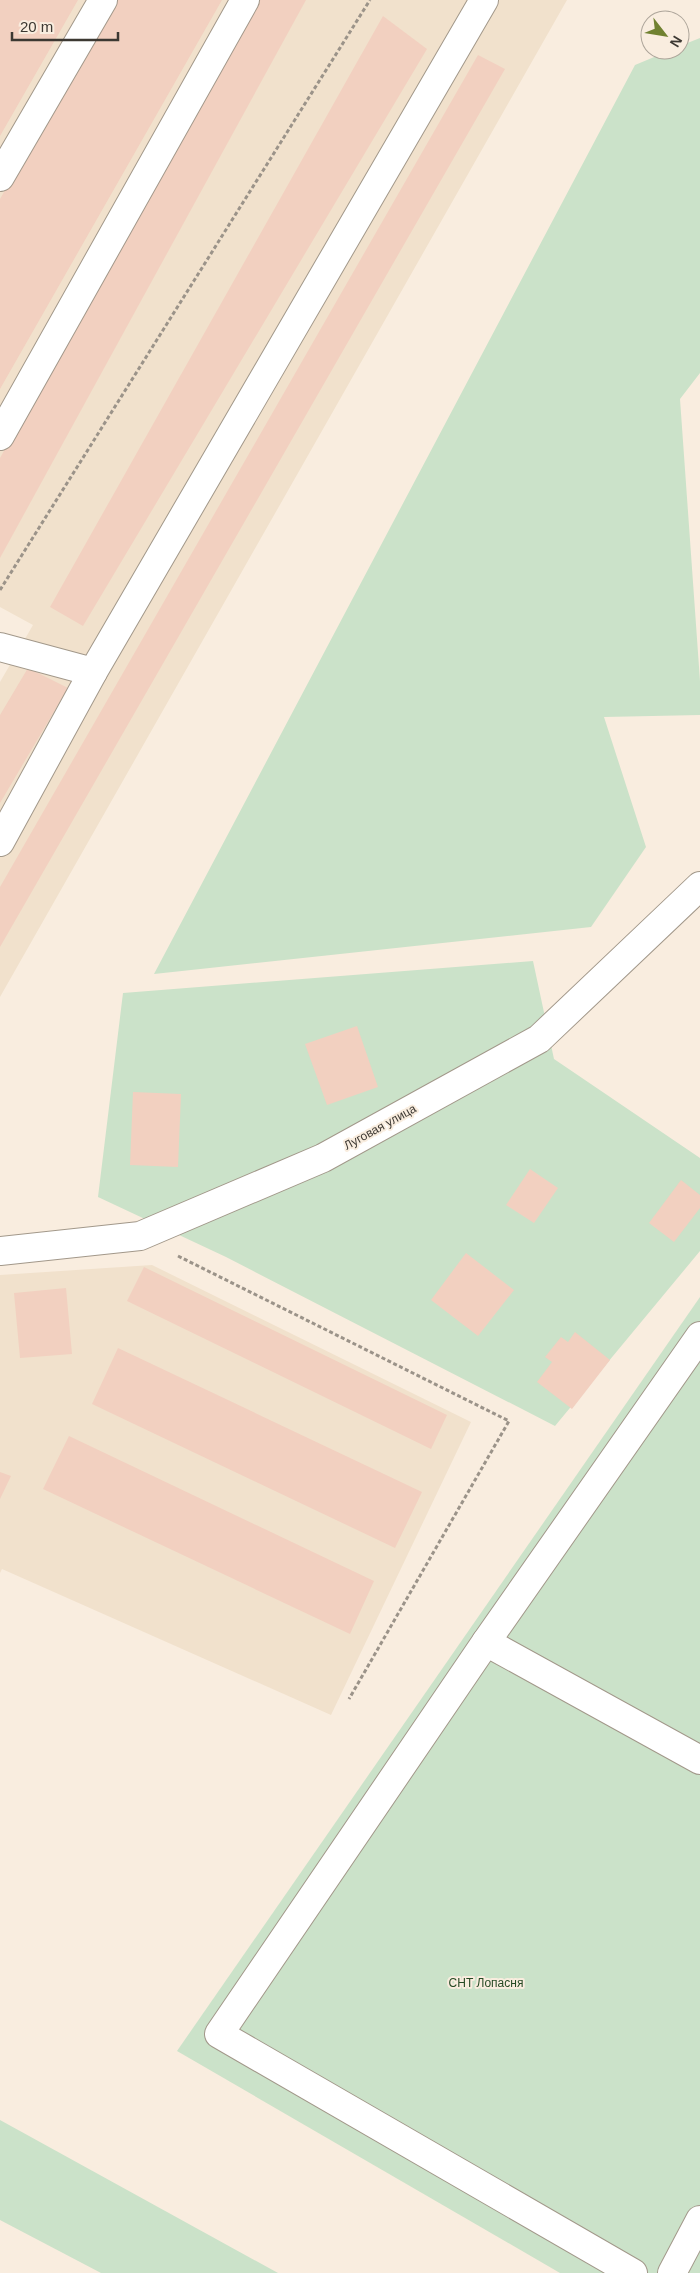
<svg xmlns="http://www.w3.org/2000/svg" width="700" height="2273" font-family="Arial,sans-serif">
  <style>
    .built { fill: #f1e1cc }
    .green { fill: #cbe2c9 }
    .building { fill: #f2d0c0 }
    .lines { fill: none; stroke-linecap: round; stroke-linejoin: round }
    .minor-casing { stroke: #a2988a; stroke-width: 30 }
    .path { stroke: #9b9389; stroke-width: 3; stroke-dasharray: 4 2.5; stroke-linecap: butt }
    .minor { stroke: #fff; stroke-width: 28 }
    .labels { text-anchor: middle; stroke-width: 4; stroke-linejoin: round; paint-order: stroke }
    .street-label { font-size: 12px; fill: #3c3832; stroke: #f9eddf }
    .park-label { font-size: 12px; fill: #264a24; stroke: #f9eddf }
  </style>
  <rect width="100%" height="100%" fill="#f9eddf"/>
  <g class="built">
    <path d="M0 0H567L0 997V682L33 625 0 607Z"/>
    <path d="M152 1265 471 1422 331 1715 2 1569 0 1573V1275Z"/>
  </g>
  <g class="green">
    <path d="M700 38V373L680 399 700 681V715L604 717 646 847 591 927 154 974 635 65 671 50H680V46Z"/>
    <path d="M533 961 554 1059 700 1158V1251L555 1426 226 1257 98 1197 123 993Z"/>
    <path d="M700 1297V2273H560L177 2051Z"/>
    <path d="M0 2120 278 2273H101L0 2220Z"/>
  </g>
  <g class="building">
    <path d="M0 0H78L0 136Z"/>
    <path d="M114 0H222L0 389V199Z"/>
    <path d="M255 0H306L0 558V458Z"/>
    <path d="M383 16 427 49 83 626 50 607Z"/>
    <path d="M478 55 505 69 0 947V887Z"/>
    <path d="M28 668 68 688 0 803V715Z"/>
    <path d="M357 1026 378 1087 327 1105 305 1044Z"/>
    <path d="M133 1092 181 1094 178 1167 130 1165Z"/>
    <path d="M530 1169 558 1188 534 1223 506 1205Z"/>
    <path d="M681 1180 700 1195V1208L674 1242 649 1223Z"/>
    <path d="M466 1253 514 1290 478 1336 431 1300Z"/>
    <path d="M144 1267 447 1415 431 1449 127 1301Z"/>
    <path d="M66 1288 72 1354 20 1358 14 1293Z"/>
    <path d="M575 1332 610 1360 572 1409 537 1382 552 1362 545 1357 561 1337 568 1342Z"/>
    <path d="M118 1348 422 1492 395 1548 92 1404Z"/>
    <path d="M69 1436 374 1581 350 1634 43 1489Z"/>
    <path d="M0 1472 11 1476 0 1499Z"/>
  </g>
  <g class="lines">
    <defs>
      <g id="minor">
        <path d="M0 177 103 0"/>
        <path d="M0 436 245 0"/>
        <path d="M0 647 93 672 484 0"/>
        <path d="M0 842 93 672"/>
        <path d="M0 1251 140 1236 323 1158 539 1039 700 886"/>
        <path d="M486 1642 700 1760"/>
        <path d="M633 2273 219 2034 486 1642 700 1336"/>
        <path d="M672 2273 700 2220"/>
      </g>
    </defs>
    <use href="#minor" class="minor-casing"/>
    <g class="path">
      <path d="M0 590 370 0"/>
      <path d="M178 1256 509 1421 349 1699"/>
    </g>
    <use href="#minor" class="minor"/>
  </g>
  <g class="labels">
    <g class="street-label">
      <text transform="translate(380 1127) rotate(-29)" y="4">Луговая улица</text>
    </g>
    <g class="park-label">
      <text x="486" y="1987">СНТ Лопасня</text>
    </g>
  </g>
  <g transform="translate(665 35) rotate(121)"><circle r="24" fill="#f9eddf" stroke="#ada59a"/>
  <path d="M0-4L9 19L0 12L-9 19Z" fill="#708130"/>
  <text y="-8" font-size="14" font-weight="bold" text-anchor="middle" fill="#3c3832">N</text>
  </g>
  <path d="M12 32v8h106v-8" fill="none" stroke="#3c3832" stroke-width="2.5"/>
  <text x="20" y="32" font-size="15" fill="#3c3832" stroke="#f9eddf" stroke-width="4" paint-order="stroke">20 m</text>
</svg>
